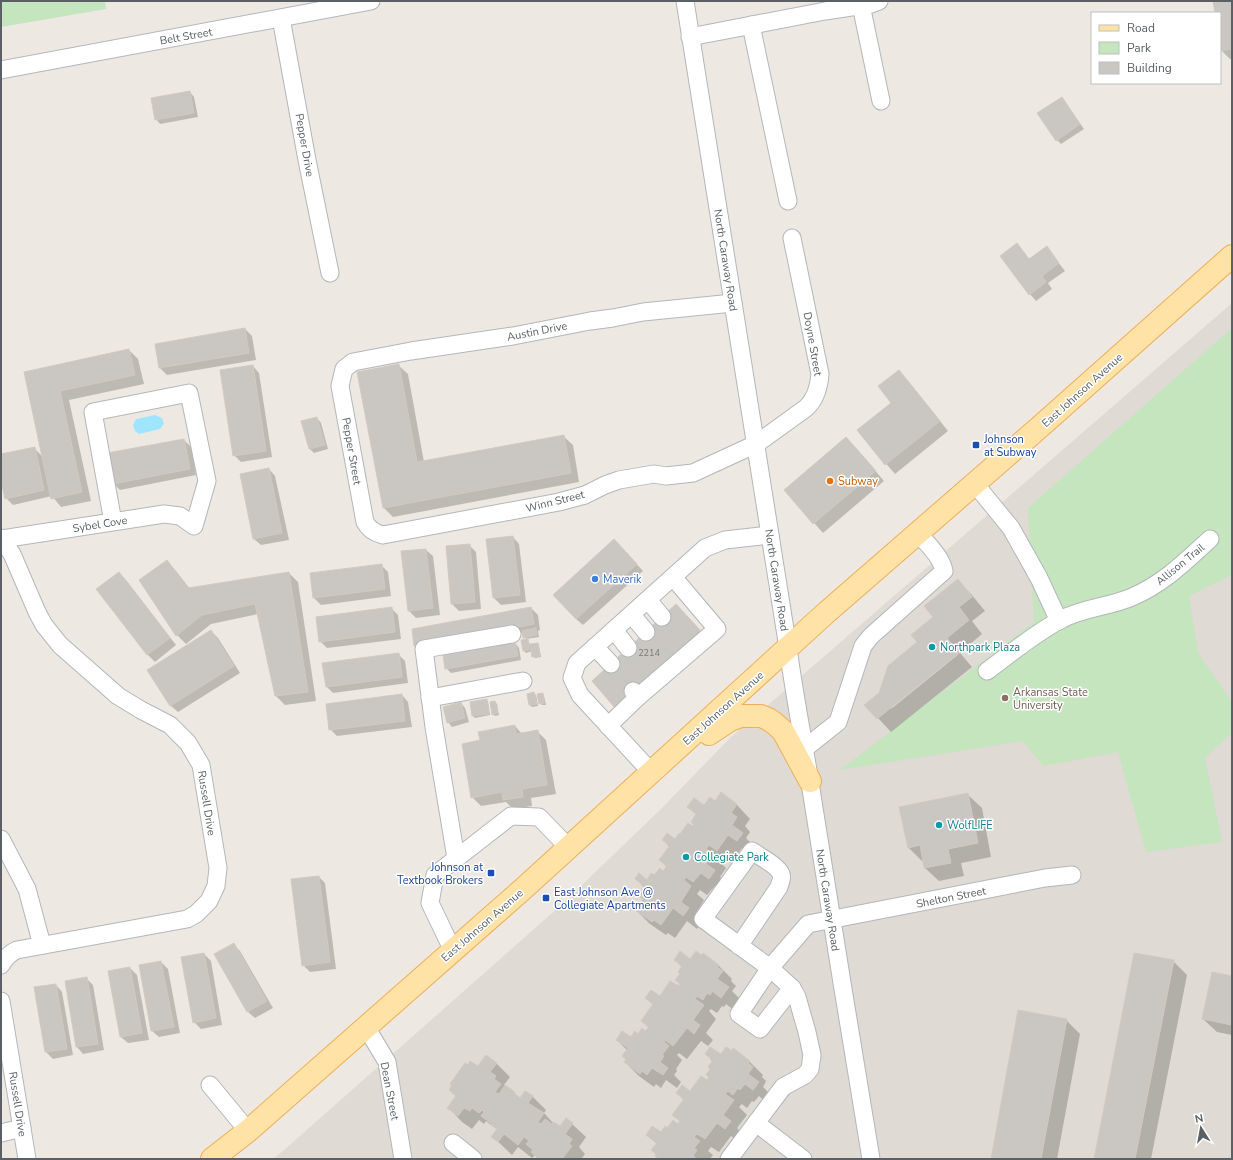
<svg xmlns="http://www.w3.org/2000/svg" width="1233" height="1160" font-family="'Nunito Sans',sans-serif">
  <style>
    .education { fill: #dfdad3 }
    .green { fill: #c4e5be }
    .water { fill: #a0e5ff }
    .shadow { fill: #0003 }
    .building { fill: #cac6c1; stroke: #d2cac0 }
    .lines { fill: none; stroke-linecap: round; stroke-linejoin: round }
    .minor-tunnel { stroke: #c8c7c2; stroke-width: 17; stroke-dasharray: 17 8; stroke-linecap: butt }
    .minor-casing { stroke: #b3b6ba; stroke-width: 19 }
    .major-casing { stroke: #f2ad56; stroke-width: 24 }
    .minor { stroke: #fff; stroke-width: 17 }
    .major { stroke: #ffe2a5; stroke-width: 22 }
    .transit-dot { fill: #1a4fb4; stroke: #fff; stroke-width: 1.5 }
    .food-dot { fill: #e8710a; stroke: #fff; stroke-width: 1.5 }
    .shop-dot { fill: #3f7fe0; stroke: #fff; stroke-width: 1.5 }
    .culture-dot { fill: #0f9aa8; stroke: #fff; stroke-width: 1.5 }
    .education-dot { fill: #8d6e63; stroke: #fff; stroke-width: 1.5 }
    .labels { text-anchor: middle; stroke-width: 3; stroke-linejoin: round; paint-order: stroke }
    .number-label { font-size: 9px; fill: #767a7a }
    .street-label { font-size: 11px; fill: #5a6063; stroke: #fff }
    .transit-label { font-size: 11px; fill: #164399; stroke: #fff; text-anchor: start }
    .food-label { font-size: 11px; fill: #c56008; stroke: #fff; text-anchor: start }
    .shop-label { font-size: 11px; fill: #366cbe; stroke: #fff; text-anchor: start }
    .culture-label { font-size: 11px; fill: #0d838f; stroke: #fff; text-anchor: start }
    .education-label { font-size: 11px; fill: #785e54; stroke: #fff; text-anchor: start }
  </style>
  <rect width="100%" height="100%" fill="#ede9e2"/>
  <path class="education" d="M1232 303V1159H273L284 1150 559 907 661 809 730 738Z"/>
  <g class="green">
    <path d="M1 1H105L106 9 1 27Z"/>
    <path d="M1232 328V575L1189 596 1198 653 1232 702V733L1205 758 1222 842 1146 852 1118 752 1043 766 1023 741 840 770 1034 622 1028 508Z"/>
  </g>
  <path class="water" d="M155 415 162 418 164 424 160 429 139 434 135 431 133 425 136 419Z"/>
  <g class="shadow">
    <path d="M1214 1H1232V59H1230L1221 50 1220 13H1216Z"/>
    <path d="M190 92 194 97 198 117 160 124 156 119Z"/>
    <path d="M1062 98 1084 129 1061 144 1057 140Z"/>
    <path d="M1017 244 1030 260 1047 248 1065 271 1048 283 1052 289 1036 301 1030 294Z"/>
    <path d="M245 329 252 336 256 360 167 375 160 368 156 345Z"/>
    <path d="M129 350 138 359 144 384 69 400 91 501 61 507 52 496 13 505 6 498 1 476V455L34 448 43 457 25 373Z"/>
    <path d="M398 365 408 374 424 462 563 436 573 445 579 482 393 517 384 508Z"/>
    <path d="M253 366 259 373 272 457 241 462 234 455Z"/>
    <path d="M899 371 908 381 948 431 895 474 858 431 893 403Z"/>
    <path d="M317 418 321 423 328 449 314 453 310 449 303 422Z"/>
    <path d="M184 440 191 447 196 475 120 490 113 483Z"/>
    <path d="M855 447 884 481 823 533 785 490Z"/>
    <path d="M269 469 275 476 289 540 261 545 254 539Z"/>
    <path d="M513 537 519 544 526 602 501 605 494 598Z"/>
    <path d="M469 545 476 552 481 609 459 611 452 604 447 547Z"/>
    <path d="M621 547 643 571 583 625 576 619Z"/>
    <path d="M426 550 433 556 440 615 416 618 409 611Z"/>
    <path d="M167 562 176 571 190 589 289 573 298 582 316 701 285 705 276 696 258 614 211 624 186 644 177 635 141 581Z"/>
    <path d="M381 565 388 572 391 596 321 605 314 598Z"/>
    <path d="M119 573 126 580 176 645 155 662 148 655 98 590Z"/>
    <path d="M958 581 971 594 985 611 972 621 982 634 963 650 962 649 893 705 891 709 960 653 972 667 891 732 866 705 879 694 918 642Z"/>
    <path d="M676 605 701 633 617 709Z"/>
    <path d="M391 608 398 615 401 639 327 648 320 641Z"/>
    <path d="M531 608 538 615 540 630 538 631 539 637 526 639 529 642 530 645 538 644 539 646 541 657 535 658 533 656 532 651 526 653 524 651 527 640 524 637 523 633 422 652 415 645Z"/>
    <path d="M211 631 218 638 240 673 178 712 171 706 149 671Z"/>
    <path d="M515 643 519 648 521 660 451 673 446 668Z"/>
    <path d="M398 654 405 661 408 683 333 693 326 686Z"/>
    <path d="M534 694 536 695 538 706 532 707 530 705Z"/>
    <path d="M542 694 544 696 546 705H542L540 703Z"/>
    <path d="M402 695 408 702 412 727 337 736 330 729Z"/>
    <path d="M487 700 488 702 490 715 475 718 473 716 471 703Z"/>
    <path d="M495 702 497 704 499 715 495 716 493 714Z"/>
    <path d="M461 703 465 708 469 722 452 727 448 722Z"/>
    <path d="M515 726 522 734 537 731 546 740 556 794 531 798 532 806 513 809 506 802 481 806 472 797 481 741Z"/>
    <path d="M721 794 737 805 750 819 745 826 750 832 746 838 756 848 751 854 742 848 731 863 723 858 720 862 726 868 720 877 728 885 723 891 715 886 707 895 700 890 697 894 704 900 695 915 702 922 697 929 687 921 675 938 668 933 666 935 650 924 636 910 644 900 640 896 646 889 636 879 647 881 664 872 667 867 660 860 670 847 663 840 675 841 693 828 695 824 697 815 688 807H704L715 802Z"/>
    <path d="M968 795 982 808 991 857 961 863 964 876 939 881 925 868 924 861H922L908 847Z"/>
    <path d="M319 877 325 883 336 969 310 972 303 965Z"/>
    <path d="M233 944 240 951 273 1008 255 1018 248 1012 215 955Z"/>
    <path d="M204 954 211 961 222 1025 201 1029 194 1022Z"/>
    <path d="M703 954 719 966 732 979 731 981 736 986 732 991 742 1001 735 1011 726 1004 724 1007 722 1006 717 1013 711 1009 709 1011 716 1019 706 1033 713 1040 708 1046 701 1041 687 1059 679 1053 677 1055 682 1060 676 1069 677 1071 674 1075 681 1082 677 1088 666 1080 661 1088 656 1084 654 1087 639 1076 625 1062 627 1060V1050L617 1040 631 1038 645 1032 649 1028 642 1021 654 1005 647 998 660 997 679 988 681 985 682 967 675 960 691 961 701 956Z"/>
    <path d="M1173 961 1187 975 1151 1159H1095Z"/>
    <path d="M161 962 168 969 180 1033 159 1037 152 1031Z"/>
    <path d="M130 968 137 975 149 1040 128 1043 121 1037Z"/>
    <path d="M1232 977V1035L1217 1032 1203 1019Z"/>
    <path d="M86 978 93 985 104 1050 83 1054 77 1047Z"/>
    <path d="M56 985 62 992 73 1055 53 1059 46 1052 36 988Z"/>
    <path d="M1066 1020 1080 1034 1057 1159H992Z"/>
    <path d="M706 1054 749 1061 763 1075 762 1077 766 1081 763 1087 772 1096 767 1103 759 1096 754 1102 752 1101 747 1108 742 1104 739 1107 747 1115 737 1128 744 1135 739 1142 731 1136 719 1152 711 1147 708 1151 713 1155 710 1159H659L657 1144 648 1135 661 1134 678 1125 681 1122 673 1115 684 1100 677 1093 690 1092 707 1082 710 1078 713 1062Z"/>
    <path d="M496 1063 510 1077 504 1085 521 1099 532 1096 546 1110 544 1113 554 1124 560 1128 572 1124 586 1137 579 1147 585 1154 582 1158 583 1159H537L538 1158 535 1155 532 1158 518 1147 512 1155 493 1137 498 1130 486 1121 484 1124 479 1120 472 1129 462 1122 449 1108 479 1068Z"/>
  </g>
  <g class="building">
    <path d="M1213 1H1232V49L1220 51V13H1215Z"/>
    <path d="M190 91 194 113 155 120 151 98Z"/>
    <path d="M1062 97 1080 124 1056 141 1037 113Z"/>
    <path d="M1017 243 1029 259 1047 246 1059 263 1042 276 1046 282 1029 295 1000 256Z"/>
    <path d="M245 328 249 353 159 368 155 344Z"/>
    <path d="M129 349 135 375 60 391 82 492 51 499 24 372Z"/>
    <path d="M399 364 417 462 564 435 571 473 383 508 357 372Z"/>
    <path d="M253 365 266 451 233 456 220 370Z"/>
    <path d="M899 370 940 421 885 465 857 430 891 403 878 386Z"/>
    <path d="M317 417 325 445 309 449 301 421Z"/>
    <path d="M846 437 876 471 813 524 784 490Z"/>
    <path d="M184 439 190 469 113 484 107 453Z"/>
    <path d="M35 447 44 490 5 499 1 481V454Z"/>
    <path d="M269 468 282 533 253 539 240 474Z"/>
    <path d="M513 536 520 595 493 598 486 539Z"/>
    <path d="M614 539 637 564 576 619 553 595Z"/>
    <path d="M470 544 475 602 451 604 446 546Z"/>
    <path d="M426 549 433 608 408 611 401 551Z"/>
    <path d="M167 560 188 588 289 572 308 692 275 696 255 604 202 615 176 636 139 580Z"/>
    <path d="M382 564 385 589 313 598 310 573Z"/>
    <path d="M119 572 170 638 147 655 96 589Z"/>
    <path d="M958 579 972 597 959 607 969 620 947 638 959 653 877 719 864 705 879 693 888 666 917 642 911 635 933 617 924 606Z"/>
    <path d="M676 604 700 630 615 708 592 681Z"/>
    <path d="M392 607 395 632 319 642 316 617Z"/>
    <path d="M531 607 534 624 414 646 412 629Z"/>
    <path d="M536 628 537 635 523 638 522 631Z"/>
    <path d="M211 630 234 666 170 706 147 670Z"/>
    <path d="M528 639 529 650 523 651 521 640Z"/>
    <path d="M515 642 518 656 445 669 443 655Z"/>
    <path d="M538 643 540 656 532 657 530 644Z"/>
    <path d="M399 653 402 677 326 687 322 663Z"/>
    <path d="M534 692 537 704 529 705 527 694Z"/>
    <path d="M543 693 544 703 539 704 537 694Z"/>
    <path d="M402 694 405 721 329 730 326 704Z"/>
    <path d="M487 699 489 714 472 716 470 702Z"/>
    <path d="M495 701 498 713 492 715 490 702Z"/>
    <path d="M461 702 465 718 447 723 443 707Z"/>
    <path d="M515 725 516 734 538 730 547 785 522 789 523 797 503 800 502 792 471 798 462 744 480 740 478 732Z"/>
    <path d="M721 792 737 804 731 813 737 817 732 825 743 833 737 841 728 835 717 851 709 845 706 849 713 854 706 864 715 870 709 879 701 873 693 882 686 877 684 880 691 886 681 902 689 908 683 916 673 908 661 925 654 920 652 922 635 910 643 899 639 896 646 887 635 879 639 873 647 880 651 873 654 875 660 868 663 871 667 866 659 860 670 845 662 840 667 833 675 839 679 833 680 834 688 823 692 826 694 824 691 822 696 814 687 807 694 798 704 805 710 797 715 801Z"/>
    <path d="M968 793 978 843 948 849 951 863 924 868 920 845 908 848 899 807Z"/>
    <path d="M319 876 330 962 302 966 291 879Z"/>
    <path d="M234 943 267 1001 247 1012 214 954Z"/>
    <path d="M680 951 690 959 696 951 701 955 703 953 719 965 717 967 723 971 717 979 729 987 721 998 712 991 710 995 707 993 703 1000 697 996 695 999 704 1005 693 1020 700 1025 694 1034 687 1028 673 1046 665 1040 664 1042 669 1046 662 1055 664 1056 660 1062 668 1068 663 1075 652 1068 647 1075 642 1071 640 1074 624 1062 626 1059 622 1056 628 1048 616 1040 622 1031 631 1037 635 1031 638 1034 642 1028 645 1031 649 1027 641 1021 653 1004 645 998 651 990 660 996 670 981 679 986 680 984 675 980 680 974 678 972 682 966 674 960Z"/>
    <path d="M204 953 216 1018 193 1023 181 957Z"/>
    <path d="M1134 953 1174 960 1135 1159H1094Z"/>
    <path d="M161 961 174 1027 151 1031 139 965Z"/>
    <path d="M130 967 142 1033 120 1037 108 971Z"/>
    <path d="M1212 972 1232 976V1025L1202 1019Z"/>
    <path d="M87 977 98 1044 76 1047 65 981Z"/>
    <path d="M56 984 67 1049 45 1052 34 987Z"/>
    <path d="M1018 1010 1067 1019 1041 1159H991Z"/>
    <path d="M710 1047 721 1054 726 1047 732 1051 733 1048 750 1061 748 1063 753 1067 748 1074 759 1082 753 1090 745 1084 740 1090 738 1088 733 1095 728 1091 725 1094 734 1100 723 1115 731 1121 725 1129 717 1123 705 1139 697 1134 694 1137 700 1141 694 1148 697 1150 693 1156 697 1159H659L655 1156 656 1154 651 1150 657 1143 646 1135 652 1126 661 1132 665 1126 667 1128 673 1120 678 1124 680 1121 672 1115 684 1099 676 1093 682 1085 690 1091 701 1076 707 1080 709 1077 706 1075 710 1069 708 1067 713 1060 705 1054Z"/>
    <path d="M486 1055 497 1063 490 1072 496 1076 494 1079 501 1084 495 1092 499 1094 505 1085 515 1092 514 1093 520 1098 525 1091 533 1096 528 1103 544 1113 538 1122 541 1124 545 1119 552 1124 554 1122 560 1126 566 1118 573 1123 565 1134 572 1139 569 1144 572 1146 562 1159H536L537 1157 531 1152 533 1150 526 1144 529 1141 524 1137 518 1145 504 1134 498 1142 491 1137 497 1129 491 1125 492 1124 481 1116 484 1112 482 1110 479 1113 472 1108 470 1111 464 1108 458 1116 447 1108 456 1096 449 1090 452 1085 450 1084 465 1063 468 1065 470 1061 478 1066Z"/>
  </g>
  <g class="lines">
    <g class="minor-tunnel">
      <path d="M662 617 687 642"/>
      <path d="M646 632 670 658"/>
      <path d="M628 648 652 674"/>
      <path d="M611 664 633 691"/>
    </g>
    <defs>
      <g id="minor">
        <path d="M685 1 788 648C794 693 803 738 810 783 830 908 850 1034 871 1159"/>
        <path d="M861 5 881 101"/>
        <path d="M281 18 307 160 330 273"/>
        <path d="M751 25 788 201"/>
        <path d="M690 37 825 11 871 4 879 1"/>
        <path d="M1 70 371 1"/>
        <path d="M733 303 643 312 613 318 590 321 513 336 411 351 353 362 344 369 340 386 365 522C369 530 375 533 383 535L559 502 585 495 605 485 619 480 654 474 666 476 693 473 756 444 806 408C816 399 819 387 820 374L792 238"/>
        <path d="M975 484 1011 528 1039 578 1059 621"/>
        <path d="M1 538 12 554 37 612 44 625 60 645 118 696 141 710 170 725 188 743 201 765 218 868 216 886 209 901 196 914 187 919 17 950C10 953 5 958 1 965"/>
        <path d="M2 539 164 514 180 516 194 526 207 481 189 393 93 412 113 522"/>
        <path d="M648 600 662 617"/>
        <path d="M632 615 646 632"/>
        <path d="M614 630 628 648"/>
        <path d="M595 647 611 664"/>
        <path d="M987 671C1010 654 1034 634 1060 620 1082 608 1109 607 1132 597 1163 584 1186 561 1210 539"/>
        <path d="M633 691 638 697 717 629 673 577"/>
        <path d="M430 698 523 681"/>
        <path d="M608 726 638 697"/>
        <path d="M804 749 838 722 863 646 871 636 944 571C941 556 928 545 918 533"/>
        <path d="M652 773 580 695 572 678 577 663 705 548 725 540 770 535"/>
        <path d="M1 839 27 889 42 945"/>
        <path d="M456 858 434 727 424 649 512 634"/>
        <path d="M739 946 779 887C780 883 783 878 781 874 778 866 759 856 752 851L703 919 770 968 792 988 797 997 807 1032 812 1055 810 1069 805 1075 783 1087 756 1123 803 1159"/>
        <path d="M453 951 430 903 435 875 511 816 539 817 569 848"/>
        <path d="M792 988 760 1029 739 1014 770 968 808 924 1045 878 1072 875"/>
        <path d="M1 1001 27 1159"/>
        <path d="M366 1027 387 1062 403 1159"/>
        <path d="M210 1085 248 1131"/>
        <path d="M1 1133 22 1128"/>
        <path d="M453 1143 473 1159"/>
        <path d="M729 1159 756 1123"/>
      </g>
      <g id="major">
        <path d="M709 734 730 720 741 716H761L768 719 774 723 783 731 810 781"/>
        <path d="M212 1159 248 1131 523 889 827 612 1042 425 1232 256"/>
      </g>
    </defs>
    <use href="#minor" class="minor-casing"/>
    <use href="#major" class="major-casing"/>
    <use href="#minor" class="minor"/>
    <use href="#major" class="major"/>
  </g>
  <g class="transit-dot">
    <rect x="972" y="441" width="8" height="8" rx="2"/>
    <rect x="487" y="869" width="8" height="8" rx="2"/>
    <rect x="542" y="894" width="8" height="8" rx="2"/>
  </g>
  <circle class="food-dot" cx="830" cy="481" r="4"/>
  <circle class="shop-dot" cx="595" cy="579" r="4"/>
  <g class="culture-dot">
    <circle cx="932" cy="647" r="4"/>
    <circle cx="939" cy="825" r="4"/>
    <circle cx="686" cy="857" r="4"/>
  </g>
  <circle class="education-dot" cx="1005" cy="698" r="4"/>
  <g class="labels">
    <g class="number-label">
      <text x="649" y="656">2214</text>
    </g>
    <g class="street-label">
      <text transform="translate(186 36) rotate(-10)" y="4">Belt Street</text>
      <text transform="translate(305 145) rotate(80)" y="4">Pepper Drive</text>
      <text transform="translate(726 260) rotate(81)" y="4">North Caraway Road</text>
      <text transform="translate(537 331) rotate(-11)" y="4">Austin Drive</text>
      <text transform="translate(813 344) rotate(80)" y="4">Doyne Street</text>
      <text transform="translate(1082 390) rotate(-42)" y="4">East Johnson Avenue</text>
      <text transform="translate(352 451) rotate(80)" y="4">Pepper Street</text>
      <text transform="translate(555 501) rotate(-14)" y="4">Winn Street</text>
      <text transform="translate(100 524) rotate(-9)" y="4">Sybel Cove</text>
      <text transform="translate(1180 564) rotate(-39)" y="4">Allison Trail</text>
      <text transform="translate(777 580) rotate(81)" y="4">North Caraway Road</text>
      <text transform="translate(723 708) rotate(-42)" y="4">East Johnson Avenue</text>
      <text transform="translate(207 803) rotate(81)" y="4">Russell Drive</text>
      <text transform="translate(951 897) rotate(-11)" y="4">Shelton Street</text>
      <text transform="translate(828 900) rotate(81)" y="4">North Caraway Road</text>
      <text transform="translate(482 925) rotate(-41)" y="4">East Johnson Avenue</text>
      <text transform="translate(390 1091) rotate(79)" y="4">Dean Street</text>
      <text transform="translate(18 1104) rotate(81)" y="4">Russell Drive</text>
    </g>
    <g class="transit-label">
      <text x="984" y="443">Johnson<tspan x="984" dy="13">at Subway</tspan></text>
      <text x="483" y="871" text-anchor="end">Johnson at<tspan x="483" dy="13">Textbook Brokers</tspan></text>
      <text x="554" y="896">East Johnson Ave @<tspan x="554" dy="13">Collegiate Apartments</tspan></text>
    </g>
    <g class="food-label">
      <text x="838" y="485">Subway</text>
    </g>
    <g class="shop-label">
      <text x="603" y="583">Maverik</text>
    </g>
    <g class="culture-label">
      <text x="940" y="651">Northpark Plaza</text>
      <text x="947" y="829">WolfLIFE</text>
      <text x="694" y="861">Collegiate Park</text>
    </g>
    <g class="education-label">
      <text x="1013" y="696">Arkansas State<tspan x="1013" dy="13">University</tspan></text>
    </g>
  </g>
  <rect width="1233" height="1160" fill="none" stroke="#5a6063" stroke-width="4"/>
  <rect x="1091" y="12" width="130" height="72" fill="#ffffff" stroke="#bdbfc1"/>
  <rect x="1099" y="25" width="20" height="6" fill="#ffe2a5" stroke="#bdbfc1"/>
  <text x="1127" y="32" font-size="12" fill="#5a6063">Road</text>
  <rect x="1099" y="42" width="20" height="12" fill="#c4e5be" stroke="#bdbfc1"/>
  <text x="1127" y="52" font-size="12" fill="#5a6063">Park</text>
  <rect x="1099" y="62" width="20" height="12" fill="#cac6c1" stroke="#bdbfc1"/>
  <text x="1127" y="72" font-size="12" fill="#5a6063">Building</text>
  <g transform="translate(1201 1128) rotate(349)" stroke="#ffffff" stroke-width="3" paint-order="stroke">
  <path d="M0-3L7 15L0 10L-7 15Z" fill="#5a6063"/>
  <text y="-6" font-size="11" font-weight="bold" text-anchor="middle" fill="#5a6063">N</text>
  </g>
</svg>
